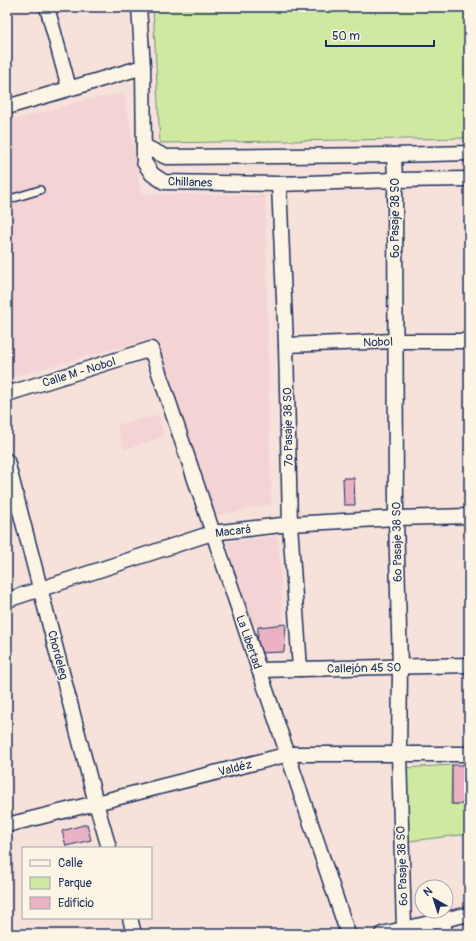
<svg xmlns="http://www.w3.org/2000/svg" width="476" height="941" font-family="Pangolin,sans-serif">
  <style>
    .built { fill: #f3d3d4 }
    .green { fill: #cfeaa0; stroke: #758c7f }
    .building { fill: #ebb2c5; stroke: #1b2f5e }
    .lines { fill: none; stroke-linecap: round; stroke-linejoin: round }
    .service-casing { stroke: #1b2f5e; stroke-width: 10 }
    .minor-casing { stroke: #1b2f5e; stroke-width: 17 }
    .service { stroke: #fcf5e5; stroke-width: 7 }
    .minor { stroke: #fcf5e5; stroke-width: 14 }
    .labels { text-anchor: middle; stroke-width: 3; stroke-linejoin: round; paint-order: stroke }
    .street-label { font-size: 12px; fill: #1b2f5e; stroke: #fcf5e5 }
  </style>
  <rect width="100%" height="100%" fill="#f7e1db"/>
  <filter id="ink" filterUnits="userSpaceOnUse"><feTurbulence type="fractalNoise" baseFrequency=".025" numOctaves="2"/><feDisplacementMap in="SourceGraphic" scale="8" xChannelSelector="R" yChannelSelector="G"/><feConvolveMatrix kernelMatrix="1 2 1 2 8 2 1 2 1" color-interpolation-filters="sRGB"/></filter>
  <g filter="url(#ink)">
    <g class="built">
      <path d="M124 93 141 194 265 195 271 504 217 516 147 340 7 378V122L87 100Z"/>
      <path d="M158 415 164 436 124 450 117 425Z"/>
      <path d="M278 536 283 623 252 626 227 542Z"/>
    </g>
    <g class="green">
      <path d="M153 7H469V138L160 143Z"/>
      <path d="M452 765 451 804H469V834L409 841 404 768Z"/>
    </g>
    <g class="building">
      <path d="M343 478H354L355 505H344Z"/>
      <path d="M286 624 284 652 257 653 258 627Z"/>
      <rect x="452" y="765" width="17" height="39"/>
      <path d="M87 824 91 840 66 846 62 831Z"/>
    </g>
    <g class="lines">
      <defs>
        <path id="service" d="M7 200 40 190"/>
        <g id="minor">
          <path d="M47 7 69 88"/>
          <path d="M139 7 143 67 144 162 152 174 164 182 279 184 395 180 469 179"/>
          <path d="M7 107 143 67"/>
          <path d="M144 146 166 157 394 155 469 153"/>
          <path d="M394 155 395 180 396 518 400 667 399 754 404 929"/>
          <path d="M279 184 286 345 290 524 300 669"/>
          <path d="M286 345 395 341H469"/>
          <path d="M7 394 151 349C216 545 283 739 348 934"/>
          <path d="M7 461 96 803 109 848"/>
          <path d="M7 600 212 533 290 524 396 518 469 516"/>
          <path d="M259 670 469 665"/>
          <path d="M7 825 96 803 289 754H469"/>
          <path d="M130 918 134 934"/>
          <path d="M443 920 445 934"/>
          <path d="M382 934 469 914"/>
        </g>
      </defs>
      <use href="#service" class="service-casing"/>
      <use href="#minor" class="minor-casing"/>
      <use href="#service" class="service"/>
      <use href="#minor" class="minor"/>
    </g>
  </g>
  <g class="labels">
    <g class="street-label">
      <text transform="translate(190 182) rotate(2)" y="4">Chillanes</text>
      <text transform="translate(395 218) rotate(-90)" y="4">6º Pasaje 38 SO</text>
      <text transform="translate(378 342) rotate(-2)" y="4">Nobol</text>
      <text transform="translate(79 372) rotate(-17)" y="4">Calle M - Nobol</text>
      <text transform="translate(288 427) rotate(-91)" y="4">7º Pasaje 38 SO</text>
      <text transform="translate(233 531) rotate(-7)" y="4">Macará</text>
      <text transform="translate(397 542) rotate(-91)" y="4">6º Pasaje 38 SO</text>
      <text transform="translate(249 642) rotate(71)" y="4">La Libertad</text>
      <text transform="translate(58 655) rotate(75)" y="4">Chordeleg</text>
      <text transform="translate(364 668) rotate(-1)" y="4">Callejón 45 SO</text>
      <text transform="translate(235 768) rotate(-14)" y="4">Valdéz</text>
      <text transform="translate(402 866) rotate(-92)" y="4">6º Pasaje 38 SO</text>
    </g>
  </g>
  <rect width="476" height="941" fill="none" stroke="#fcf5e5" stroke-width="24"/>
  <rect x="12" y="12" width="452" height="917" fill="none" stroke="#1b2f5e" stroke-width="1.5" filter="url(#ink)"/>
  <rect x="22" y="847" width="130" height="72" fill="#fcf5e5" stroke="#a2a6af"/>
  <rect x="30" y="860" width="20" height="6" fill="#fcf5e5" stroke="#a2a6af"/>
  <text x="58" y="867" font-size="12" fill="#1b2f5e">Calle</text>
  <rect x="30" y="877" width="20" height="12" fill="#cfeaa0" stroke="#a2a6af"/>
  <text x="58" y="887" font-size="12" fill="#1b2f5e">Parque</text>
  <rect x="30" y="897" width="20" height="12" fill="#ebb2c5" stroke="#a2a6af"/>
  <text x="58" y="907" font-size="12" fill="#1b2f5e">Edificio</text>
  <g transform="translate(434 899) rotate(321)"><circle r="19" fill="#fcf5e5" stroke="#a2a6af"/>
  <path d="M0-3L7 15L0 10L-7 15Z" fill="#1b2f5e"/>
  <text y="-6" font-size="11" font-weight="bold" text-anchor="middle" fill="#1b2f5e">N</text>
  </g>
  <path d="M326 40v6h108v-6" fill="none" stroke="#1b2f5e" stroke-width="2"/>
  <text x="332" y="40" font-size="12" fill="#1b2f5e" stroke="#fcf5e5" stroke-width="3" paint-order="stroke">50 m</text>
</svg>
